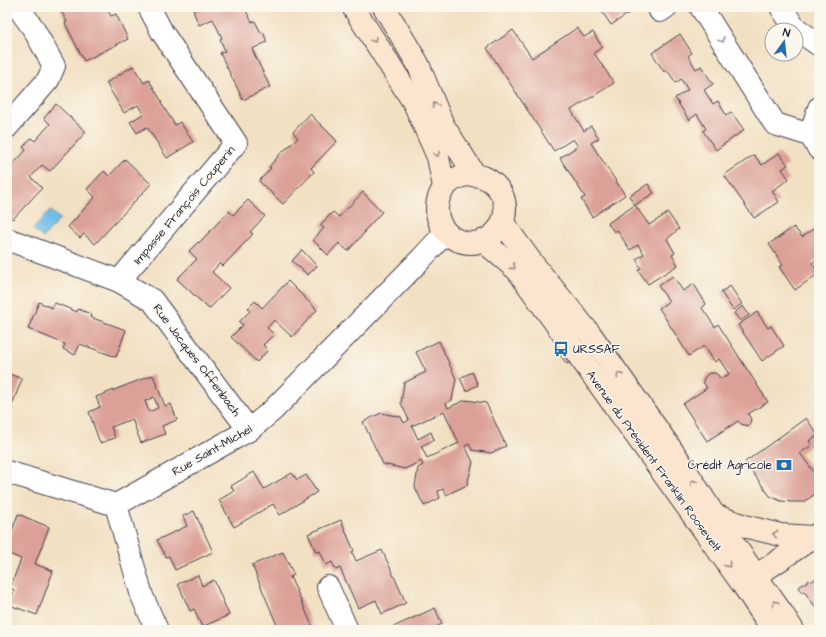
<svg xmlns="http://www.w3.org/2000/svg" width="826" height="637" font-family="'Architects Daughter',sans-serif">
  <style>
    .water { fill: #6fbde9; stroke: #487092 }
    .building { fill: #dba097; fill-rule: evenodd }
    .lines { fill: none; stroke-linecap: round; stroke-linejoin: round }
    .street-casing { stroke: #413e4f; stroke-width: 24 }
    .secondary-casing { stroke: #413e4f; stroke-width: 24 }
    .street { stroke: #fff; stroke-width: 22 }
    .secondary { stroke: #fce5cf; stroke-width: 22 }
    .oneway { stroke: #9a8d8c }
    .oneway2 { stroke: #9c9ca7 }
    .labels { text-anchor: middle; stroke-width: 3; stroke-linejoin: round; paint-order: stroke }
    .street-label { font-size: 12px; fill: #22223b; stroke: #fbf7ec }
    .poi-label { font-size: 12px; fill: #22223b; stroke: #fbf7ec; text-anchor: start }
  </style>
  <rect width="100%" height="100%" fill="#fbf7ec"/>
  <filter id="ink" filterUnits="userSpaceOnUse"><feTurbulence type="fractalNoise" baseFrequency=".025" numOctaves="2"/><feDisplacementMap in="SourceGraphic" scale="8" xChannelSelector="R" yChannelSelector="G"/><feConvolveMatrix kernelMatrix="1 2 1 2 8 2 1 2 1" color-interpolation-filters="sRGB"/></filter>
  <filter id="wash" filterUnits="userSpaceOnUse"><feTurbulence type="fractalNoise" baseFrequency=".012" numOctaves="4" result="noise"/><feDisplacementMap in="SourceGraphic" scale="16" xChannelSelector="R" yChannelSelector="G"/><feGaussianBlur stdDeviation="0.9" result="paint"/><feColorMatrix in="noise" values="0 0 0 0 0 0 0 0 0 0 0 0 0 0 0 0 0 1.4 0 .05"/><feComposite in="paint" operator="in"/></filter>
  <g filter="url(#wash)">
    <rect width="100%" height="100%" fill="#f2e0c2"/>
    <path class="water" d="M50 210 60 219 43 238 33 229Z"/>
    <g id="blocks">
      <g class="building">
        <path d="M59 7H106L111 16 116 14 128 39 84 61 65 23 67 22Z"/>
        <path d="M200 7H244L252 22 255 21 261 33 263 32 267 42 252 49 270 87 243 100 220 53 225 51 220 39 222 38 213 19 199 25 193 11Z"/>
        <path d="M599 7H627L631 12 611 25Z"/>
        <path d="M577 28 584 37 593 32 602 47 594 53 614 83 571 110 584 131 591 126 596 134 599 138 591 143 625 195 592 217 581 199 585 197 560 158 578 146 573 139 554 151 487 48 513 30 532 58Z"/>
        <path d="M680 34 692 53 688 56 696 69 701 66 713 84 704 90 713 104 718 101 726 115 731 112 744 130 716 150 703 131 706 129 697 114 689 120 675 98 688 90 681 79 676 83 667 70 664 72 652 53Z"/>
        <path d="M7 66 13 71 7 77Z"/>
        <path d="M133 66 144 83 149 80 162 102 161 103 175 125 180 122 193 142 167 158 147 127 137 133 130 122 143 114 138 105 124 113 106 83Z"/>
        <path d="M56 104 86 132 50 171 42 165 31 177 42 188 13 219 7 213V171L26 150 23 147 31 138 35 141 50 124 44 118Z"/>
        <path d="M310 114 337 141 311 168 314 172 283 204 259 181 271 168 269 167 280 154 298 138 293 132Z"/>
        <path d="M779 153 788 165 782 169 789 179 772 191 779 202 754 218 724 175 754 155 762 165Z"/>
        <path d="M125 159 151 184 95 244 84 234 80 238 68 227 95 197 87 189 104 171 109 176Z"/>
        <path d="M648 184 654 193 635 205 629 196Z"/>
        <path d="M363 192 382 212 364 231 365 232 348 251 339 243 328 255 313 240 324 228 320 225 333 212 339 217Z"/>
        <path d="M248 200 265 216 250 232 253 234 223 266 220 263 212 272 229 288 209 309 177 279 197 259 189 251 198 242 199 243 229 211 233 215Z"/>
        <path d="M635 205 649 225 668 213 679 229 667 239 675 253 672 255 678 265 648 284 638 270 641 268 636 259 644 254 638 245 630 250 617 230 614 232 608 223Z"/>
        <path d="M819 225V258L812 263 819 273 795 290 779 267 783 265 769 244 794 227 802 237Z"/>
        <path d="M302 250 317 266 308 275 292 261Z"/>
        <path d="M673 276 683 291 694 284 706 304 702 308 715 327 718 324 768 402 748 414 751 419 749 426 741 424 738 421 707 441 683 404 707 388 703 382 704 378 709 373H715L718 375 720 379 729 374 719 359 715 362 704 346 689 356 659 308 669 301 658 286Z"/>
        <path d="M288 281 317 310 292 337 274 320 267 328 274 334 263 345 268 350 257 362 231 337 243 325 239 322 250 311 248 308 255 301 262 308Z"/>
        <path d="M730 286 742 304 733 310 721 292Z"/>
        <path d="M39 302 52 308 55 303 77 312 78 309 91 314 90 317 126 330 116 357 80 344 75 355 63 349 65 344 28 329Z"/>
        <path d="M743 306 749 315 740 321 734 313Z"/>
        <path d="M757 312 768 328 771 326 784 346 762 361 738 325Z"/>
        <path d="M439 341 456 379 452 400 446 403 448 408 465 400 486 403 506 446 491 453 472 450 469 444 465 446 473 462 467 485 446 495 443 489 438 491 440 498 424 506 415 487 418 468 423 465 421 461 405 469 383 464 363 422 381 413 401 417 404 423 409 420 401 403 404 383 426 372 416 352ZM444 411 459 443 427 458 421 446 434 440 431 432 418 439 412 426Z"/>
        <path d="M565 351 572 360 567 364 560 355Z"/>
        <path d="M472 372 478 385 466 391 460 378Z"/>
        <path d="M7 373 22 379 7 418Z"/>
        <path d="M153 375 165 406 171 404 177 420 162 426 165 434 141 443 132 419 111 427 115 438 100 443 89 412 100 407 96 397ZM154 397 158 408 149 412 145 401Z"/>
        <path d="M806 418 818 435 809 441 812 445 800 453 819 479V491L804 502H792L781 501 770 496 745 462Z"/>
        <path d="M254 472 264 489 292 473 297 480 306 475 317 492 280 515 273 504 234 527 219 500 234 491 231 486Z"/>
        <path d="M194 511 213 552 175 570 169 556 166 557 157 540 187 526 183 516Z"/>
        <path d="M18 514 49 527 35 564 53 571 37 615 9 605 14 590 10 588 21 559 7 553V545Z"/>
        <path d="M341 520 354 551 352 552 356 561 382 550 406 603 382 614 376 600 358 608 340 568 336 570 332 562 326 565 320 551 316 552 308 534Z"/>
        <path d="M283 552 294 575 290 577 300 598 314 630H279L252 565Z"/>
        <path d="M198 575 202 586 214 580 229 615 202 627 194 609 190 611 178 584Z"/>
        <path d="M819 576V612L804 591 802 593 799 587 809 580 811 582Z"/>
        <path d="M435 608 442 624 434 628 435 630H392L391 628Z"/>
      </g>
    </g>
  </g>
  <g filter="url(#ink)">
    <use href="#blocks" fill-opacity="0" stroke="#413e4f" stroke-width="1"/>
    <g class="lines">
      <defs>
        <g id="street">
          <path d="M701 7 775 124 810 135"/>
          <path d="M781 7 794 27 819 45"/>
          <path d="M660 11 666 7"/>
          <path d="M819 108 810 135 819 149"/>
          <path d="M7 127 48 80 54 66 33 28 18 7"/>
          <path d="M7 239 119 281 152 300 249 430"/>
          <path d="M119 281 236 143 162 32 149 7"/>
          <path d="M7 472 116 505 249 430 273 410 422 258 445 233"/>
          <path d="M116 505 142 596 157 630"/>
          <path d="M328 587 347 630"/>
        </g>
        <g id="secondary">
          <path d="M353 7 414 103 438 157 444 187"/>
          <path d="M384 7 418 64 443 125 475 175"/>
          <circle cx="471" cy="209" r="34"/>
          <path d="M503 223 533 264 591 335 683 466 714 515 756 576 782 613 793 630"/>
          <path d="M483 241 518 271 743 585 773 630"/>
          <path d="M714 515 748 527 781 535 814 537"/>
          <path d="M744 584 818 534"/>
        </g>
      </defs>
      <use href="#street" class="street-casing"/>
      <use href="#secondary" class="secondary-casing"/>
      <use href="#street" class="street"/>
      <use href="#secondary" class="secondary"/>
    </g>
    <defs><path id="oneway-chevron" d="M-2-3.5L2.5 0L-2 3.5" fill="none" stroke-width="1.6" stroke-linecap="round" stroke-linejoin="round"/></defs>
    <g class="oneway">
      <use href="#oneway-chevron" transform="translate(374 40) rotate(58)"/>
      <use href="#oneway-chevron" transform="translate(435 105) rotate(-113)"/>
      <use href="#oneway-chevron" transform="translate(437 154) rotate(69)"/>
      <use href="#oneway-chevron" transform="translate(513 267) rotate(40)"/>
      <use href="#oneway-chevron" transform="translate(619 375) rotate(-125)"/>
      <use href="#oneway-chevron" transform="translate(693 482) rotate(-122)"/>
      <use href="#oneway-chevron" transform="translate(775 534) rotate(-167)"/>
      <use href="#oneway-chevron" transform="translate(728 565) rotate(54)"/>
      <use href="#oneway-chevron" transform="translate(775 603) rotate(-126)"/>
    </g>
    <use class="oneway2" href="#oneway-chevron" transform="translate(722 40) rotate(58)"/>
  </g>
  <defs>
    <symbol id="bus-bare" viewBox="-9 -9 18 18"><path d="M-5-6H5V4H4V6H2V4H-2V6H-4V4H-5ZM-3.5-4V0h7V-4ZM-3.5 1.2v1.5H-2V1.2ZM2 1.2v1.5H3.5V1.2Z" fill="#1f6fb2" stroke="#fbf7ec" stroke-width="2.5" paint-order="stroke"/></symbol>
    <symbol id="bank-bare" viewBox="-9 -9 18 18"><path d="M-6-4H6V4H-6ZM0-2.3a2.3 2.3 0 1 0 0 4.6a2.3 2.3 0 1 0 0-4.6Z" fill="#1f6fb2" stroke="#fbf7ec" stroke-width="2.5" paint-order="stroke"/></symbol>
  </defs>
  <g fill-rule="evenodd">
    <use href="#bus-bare" x="550" y="338" width="22" height="22"/>
    <use href="#bank-bare" x="773" y="454" width="22" height="22"/>
  </g>
  <g class="labels">
    <g class="street-label">
      <text transform="translate(184 205) rotate(-50)" y="4">Impasse François Couperin</text>
      <text transform="translate(197 360) rotate(53)" y="4">Rue Jacques Offenbach</text>
      <text transform="translate(212 450) rotate(-30)" y="4">Rue Saint-Michel</text>
      <text transform="translate(654 461) rotate(54)" y="4">Avenue du Président Franklin Roosevelt</text>
    </g>
    <g class="poi-label">
      <text x="573" y="353">URSSAF</text>
      <text x="772" y="469" text-anchor="end">Crédit Agricole</text>
    </g>
  </g>
  <rect width="826" height="637" fill="none" stroke="#fbf7ec" stroke-width="24"/>
  <g transform="translate(784 42) rotate(15)"><circle r="19" fill="#fbf7ec" stroke="#a4a2a5"/>
  <path d="M0-3L7 15L0 10L-7 15Z" fill="#1f6fb2"/>
  <text y="-6" font-size="11" font-weight="bold" text-anchor="middle" fill="#22223b">N</text>
  </g>
</svg>
